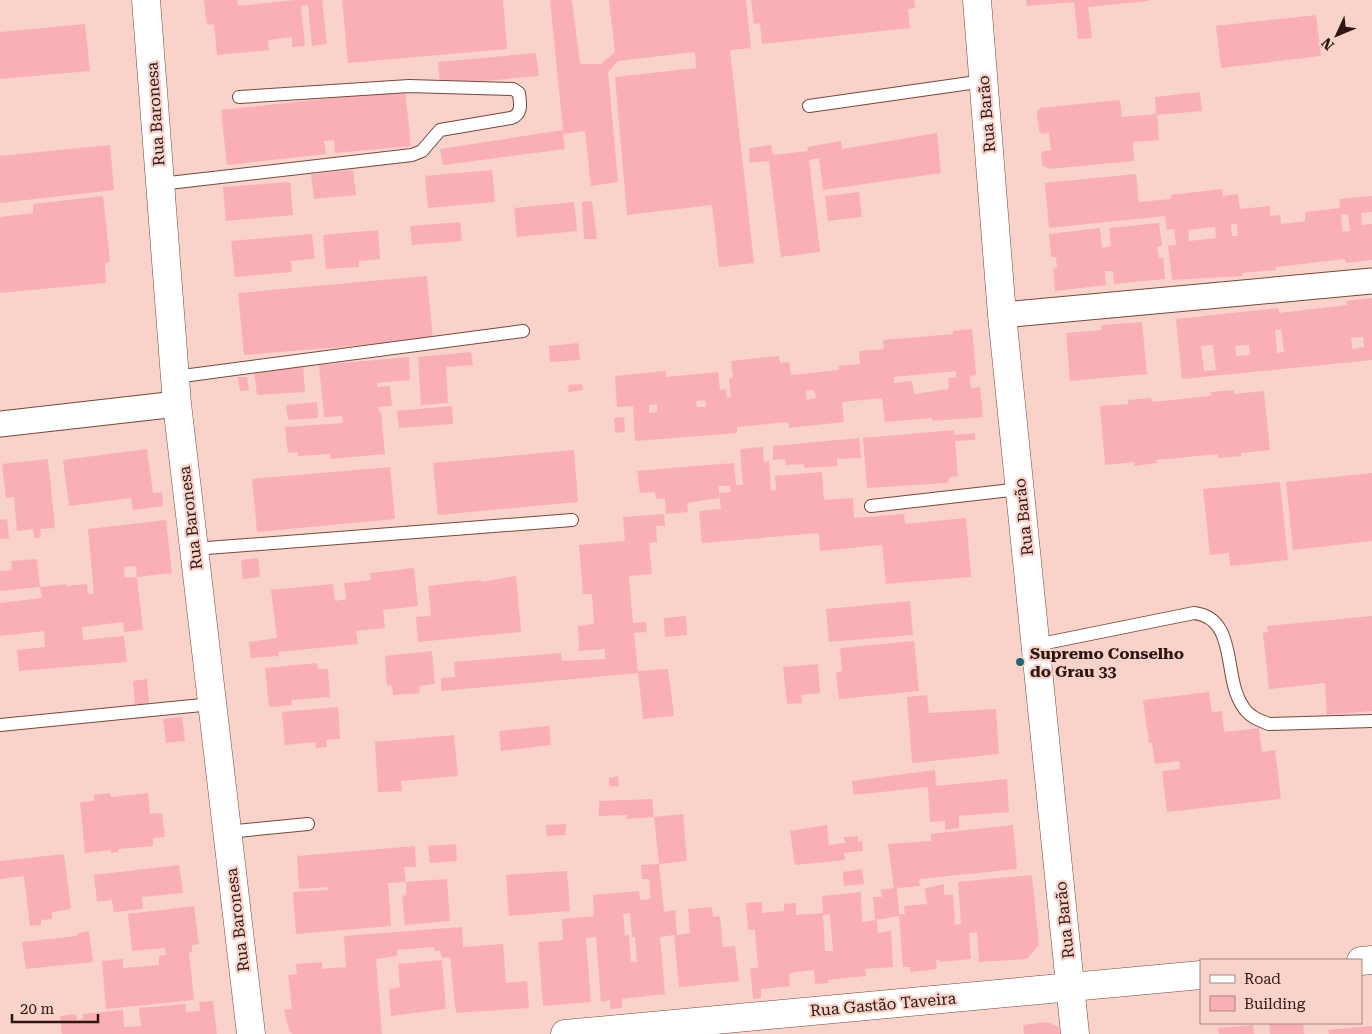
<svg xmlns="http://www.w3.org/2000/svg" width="1372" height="1034" font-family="'Roboto Serif',serif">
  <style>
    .building { fill: #faafb6; fill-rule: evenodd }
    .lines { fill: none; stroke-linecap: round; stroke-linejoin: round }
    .service-casing { stroke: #7b463b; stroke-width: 14 }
    .minor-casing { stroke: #7b463b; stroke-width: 27 }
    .tertiary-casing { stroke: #7b463b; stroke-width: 29 }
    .secondary-casing { stroke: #7b463b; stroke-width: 29 }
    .service { stroke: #fff; stroke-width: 12 }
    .minor { stroke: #fff; stroke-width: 25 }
    .tertiary { stroke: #fff; stroke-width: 28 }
    .secondary { stroke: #fff; stroke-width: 28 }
    .poi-dot { fill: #1d6673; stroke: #f9d2c9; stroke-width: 2 }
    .labels { text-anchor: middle; stroke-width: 4.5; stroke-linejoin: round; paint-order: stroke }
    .street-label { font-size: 16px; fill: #2d1712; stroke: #f9d2c9 }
    .poi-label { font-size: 16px; font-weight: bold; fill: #2d1712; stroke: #f9d2c9; text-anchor: start }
  </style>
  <rect width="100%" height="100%" fill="#f9d2c9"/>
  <g class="building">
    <path d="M204 0H237L238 6 295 0H322L327 44 312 46 308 5 301 6 305 46 292 47V37L268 40 269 50 217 55 214 24 207 25Z"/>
    <path d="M342 0H503L507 49 348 63Z"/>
    <path d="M550 0H572L580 64H601L615 52 609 0H746L751 48 730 50 754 263 719 267 712 205 627 215 615 77 696 68 695 52 618 61 608 72 618 182 591 186 585 131 563 134 565 149 443 165 440 149 563 130Z"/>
    <path d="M751 0H914L915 8 908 9 910 28 762 44 760 23 754 24Z"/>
    <path d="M1026 0H1149V1L1088 7 1092 38 1078 39 1074 2 1027 6Z"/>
    <path d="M1316 15 1321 56 1221 68 1216 26Z"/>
    <path d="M85 24 90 71 0 79V32Z"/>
    <path d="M536 53 539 76 440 85 438 62Z"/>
    <path d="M405 90 411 146 335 153 334 140 324 141 326 154 227 165 221 110Z"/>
    <path d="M1200 92 1202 111 1157 115 1159 140 1133 142 1134 161 1049 169 1042 165 1041 154 1044 151 1051 150 1049 133 1042 134 1039 130 1037 112 1040 108 1120 100 1122 117 1156 114 1155 97Z"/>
    <path d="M937 133 941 173 823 190 819 158 809 160 820 252 781 257 769 161 750 163 749 148 771 145 773 155 808 151 807 147 841 141 842 149Z"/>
    <path d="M110 145 114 190 0 203V156Z"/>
    <path d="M353 170 356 195 314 199 311 174Z"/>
    <path d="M492 170 495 202 428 208 425 176Z"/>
    <path d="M1136 174 1139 202 1171 199V195L1222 189 1223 196 1238 194 1240 209 1270 206V216L1280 215 1281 224 1305 221V212L1340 208 1339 199 1372 196V212L1361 213 1362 225 1372 224V260L1346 263 1345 259 1276 267V270L1242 273V276L1172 280 1168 246 1176 245 1174 229 1167 230 1165 216 1049 228 1045 183ZM1348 214 1350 231 1343 232 1341 215ZM1231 224H1237L1238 236H1232ZM1215 227 1216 238 1189 241 1188 230Z"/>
    <path d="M290 182 293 215 226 221 223 187Z"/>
    <path d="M859 192 862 217 828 221 825 196Z"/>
    <path d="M103 196 110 261 105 264 106 283 0 293V217L33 213V204Z"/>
    <path d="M592 201 597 239H584L582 202Z"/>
    <path d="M574 202 577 231 517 237 514 208Z"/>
    <path d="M460 222 462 241 412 245 410 226Z"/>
    <path d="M1159 223 1162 246 1157 247 1159 258H1163L1165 279 1114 284 1113 271H1105L1106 285 1055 291 1053 269 1057 268 1056 257H1051L1049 234 1100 228 1102 248 1111 246 1109 228Z"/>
    <path d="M378 230 380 259 359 261V267L326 269 323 235Z"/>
    <path d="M312 234 315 259 291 261 292 272 235 277 231 241Z"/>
    <path d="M427 276 433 339 244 355 238 293Z"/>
    <path d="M1372 298V360L1182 379 1176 319 1278 308 1279 313 1347 305 1346 301ZM1281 329 1284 352 1277 353 1275 330ZM1363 337 1364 347 1352 349 1351 338ZM1213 345 1216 370 1204 371 1201 346ZM1249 345 1250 355 1236 356 1235 346Z"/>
    <path d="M1142 322 1147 374 1070 381 1066 333 1102 330 1101 325Z"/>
    <path d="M972 329 976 375 970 376 971 388 980 387 983 417 932 421V418L885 422 882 398 842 402 844 422 789 428 788 422 737 427V433L635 441 633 406 617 407 615 376 666 371V377L718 372 720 390 726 389 727 398 731 397 729 379 733 377 731 361 779 356 780 363 789 362 791 375 839 370V366L860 364 859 351 884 349 883 340 953 334V331ZM956 371V377L948 378 949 389 914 394 912 381 894 383V377ZM814 390 816 398 807 400 806 391ZM705 400 706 407H697L696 401ZM657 404V412L649 413V405Z"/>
    <path d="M578 343 580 360 550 362 549 346Z"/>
    <path d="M471 352 473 365 446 367 448 403 421 405 418 357Z"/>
    <path d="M409 357 410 380 377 383V387L390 386 392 406 378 407 379 412H381L385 454 331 459 330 454 298 456V452L288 453 285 427 343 423 342 416 324 417 319 365Z"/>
    <path d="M303 366 305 392 257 395 254 370Z"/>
    <path d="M238 377H247L249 390 240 391Z"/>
    <path d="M582 384 583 390 568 392 569 385Z"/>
    <path d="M1234 390V394L1264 391 1270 450 1241 453V456L1218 458V454L1156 460 1157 463 1134 466 1135 462 1105 465 1100 406 1128 404V400L1151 398 1152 402 1211 396V392Z"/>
    <path d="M317 402 318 418 288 420 286 405Z"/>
    <path d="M452 406 453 424 399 428 397 411Z"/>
    <path d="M624 417 625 432 615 433 614 418Z"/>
    <path d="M954 430V435L975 433V440L955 441 958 476 950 477 948 483 867 488 863 438Z"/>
    <path d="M859 438 861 458 837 459V466L805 468 803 464 786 465 785 459 773 460V446Z"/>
    <path d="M763 447 764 462 769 461 771 491 776 490 775 476 822 472 824 500 853 498 854 518 904 514 905 524 966 518 971 577 886 584 882 545 820 551 819 533 702 543 699 511 721 509 719 493 731 492 730 486H719V498L687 503 688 512 666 514 665 498 656 499 655 492 640 493 637 471 683 467 734 463 736 485H743L740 449Z"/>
    <path d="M147 449 153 493 162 492 163 506 133 510 131 498 69 506 63 460Z"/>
    <path d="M574 450 578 502 438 515 433 463Z"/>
    <path d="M48 459 55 528 40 529 41 537 34 538 33 529 17 531 14 497 6 498 2 464Z"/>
    <path d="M390 467 395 519 257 532 252 479Z"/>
    <path d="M1372 473V541L1293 550 1286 482Z"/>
    <path d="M1280 482 1288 560 1230 566 1229 553 1210 555 1203 489Z"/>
    <path d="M664 514 665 526H656L657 542 649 543 652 574 629 576 633 623 646 622 647 632 634 633 638 673 441 691V678L455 677 454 662 561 653 562 661 605 659V649L579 651 578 626 594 624 592 594H583L579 545 625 541 623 517Z"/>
    <path d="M7 519 9 538 0 539V520Z"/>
    <path d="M166 520 172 573 137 577 136 566 124 567 125 578 137 577 143 630 124 632 123 622 82 627 83 640 124 636 127 662 19 671 17 650 45 647 44 631 0 636V603L42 598 40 587 67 584 65 586 87 584 88 594H94L88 529Z"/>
    <path d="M258 558 260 577 243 579 241 560Z"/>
    <path d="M37 559 40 587 0 591V571L12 570 11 561Z"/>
    <path d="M414 568 418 606 383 610 385 628 356 631 358 644 278 652 279 656 251 658 249 642 277 638 271 590 333 584 335 601 346 599 344 583 371 580 370 573Z"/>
    <path d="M516 576 521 632 418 642 416 617 431 616 428 586 481 580V582Z"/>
    <path d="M910 601 913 635 829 642 826 609Z"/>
    <path d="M686 616 687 635 665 637 664 618Z"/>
    <path d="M1372 616V711L1327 715 1325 683 1269 689 1263 633 1268 632 1267 626Z"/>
    <path d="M914 641 919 691 839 699 836 672 842 671 840 648Z"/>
    <path d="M432 651 435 684 419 686 420 693 393 695 392 685 387 686 385 656Z"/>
    <path d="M317 663 318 669H328L330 697 291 700 292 705 269 707 265 668Z"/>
    <path d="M818 664 820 693 801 695 802 703 787 704 783 667Z"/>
    <path d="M668 669 674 716 643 719 638 671Z"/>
    <path d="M147 679 149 703 135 705 133 681Z"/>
    <path d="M1209 692 1212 712 1222 711 1224 732 1259 728 1262 752 1275 750 1281 799 1167 812 1162 771 1180 769 1179 761 1155 764 1152 743H1149L1143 700Z"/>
    <path d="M927 695 929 713 996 709 999 754 912 763 907 697Z"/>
    <path d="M338 707 340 739 326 740 327 747 316 748 315 742 285 745 282 712Z"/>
    <path d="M182 717 185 741 166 743 163 719Z"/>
    <path d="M549 726 551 745 501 751 499 731Z"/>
    <path d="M454 735 458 776 401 781 402 791 378 792 375 742Z"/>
    <path d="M935 770 936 786 1007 779 1009 812 959 816V828L945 830V821L930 822 928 787 854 795 852 781Z"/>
    <path d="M618 776 619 786H609V778Z"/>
    <path d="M110 793 111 797 148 793 150 814 162 813 165 837 153 838V846L119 849 118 852 111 853V850L85 853 80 802 94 801V795Z"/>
    <path d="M652 799 654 817 683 814 687 861 659 864 664 912 675 910 677 935 690 933 688 909 712 907 713 917 720 916 723 947 735 946 739 981 679 987 674 935 660 937 665 994 622 999V1008L610 1009V1000L601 1002 596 937 586 938 591 1002 543 1006 538 942 563 940 562 919 594 916 593 895 639 891 640 900 651 899 649 879H642L641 865 659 864 654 817 626 819 627 815 599 816V801ZM630 913 632 937H635L637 962H631L629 934 625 936 623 914Z"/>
    <path d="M566 824 565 835 547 836 546 825Z"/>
    <path d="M827 825 829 845 845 843 844 837 858 836V842L862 841 863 851 844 853 845 860 795 865 790 831Z"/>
    <path d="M1013 825 1017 869 919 879 920 886 897 888 899 914H905L904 906 927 904 925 888 944 884V895L953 894 955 925 961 924 958 882 1032 875 1039 945 1027 959 979 962 977 932 969 933 971 959 940 962V960H936L937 969 910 972V967H903L899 916 875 920 873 897H882L881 890 894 888 888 844 931 841V834Z"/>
    <path d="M456 844 457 861 430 863 428 846Z"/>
    <path d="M415 846 416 867H404L406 882 388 883 391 926 296 934 293 892 328 890 329 887 299 889 297 856Z"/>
    <path d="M64 854 71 909 52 912V919L41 920V925L30 926 24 876 0 879V861Z"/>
    <path d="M179 865 183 893 142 897 143 909 114 912 112 900 97 902 94 875Z"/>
    <path d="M862 869 864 884 844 886 843 872Z"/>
    <path d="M567 871 570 911 509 916 506 875Z"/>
    <path d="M447 879 450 921 405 925 402 896 406 895V882Z"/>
    <path d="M861 892 862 922 877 920 878 933 891 931 893 967 865 969 866 976 828 980V983L815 984 814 970 789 973 790 986 761 989V998L753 999 750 968H758L755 930H748L746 903 762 902V913L784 911V904L796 903V915L823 913 822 896ZM830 914 833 951H825L823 915Z"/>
    <path d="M194 906 199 944 192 945V952H189L194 1000 106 1009 102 961 123 959V968L159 965V956L166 955 165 948 132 951 128 914Z"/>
    <path d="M462 927 463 947 503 944 506 983 527 981 529 1008 456 1013 450 957 442 958 440 950 435 951 434 947 397 950V956L376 959 382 1034H292L289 1030 284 1010 292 1009 288 975 297 974 296 964 322 962V969L346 967 344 936Z"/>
    <path d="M89 931 93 962 26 969 22 942 77 936 78 933Z"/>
    <path d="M442 960 446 1009 391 1016 389 989 400 987 398 964Z"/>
    <path d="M213 1001 217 1034H62L60 1016 76 1014 77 1020 83 1019V1014L123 1010 124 1027 141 1026 139 1008 186 1004V1012L200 1011 199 1002Z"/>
    <path d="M1047 1022 1059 1027 1060 1034H1024L1023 1025Z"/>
    <path d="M1269 1023H1303L1304 1034H1270Z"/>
    <path d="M1253 1025 1254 1034H1219L1218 1028Z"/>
    <path d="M1372 1026V1034H1329L1328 1030Z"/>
  </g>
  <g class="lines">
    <defs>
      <g id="service">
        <path d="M809 106 984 81"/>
        <path d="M160 184 412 155 422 151 440 130 511 118C523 114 520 103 519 93L513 89 409 86 239 97"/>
        <path d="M175 377 523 331"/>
        <path d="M871 506 1020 489"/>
        <path d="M194 549 572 520"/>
        <path d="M1036 645 1194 613C1238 618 1223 677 1242 705 1248 716 1258 720 1269 724L1372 721"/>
        <path d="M0 725 212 704"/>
        <path d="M227 832 308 824"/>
      </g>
      <g id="minor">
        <path d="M1002 315 1372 281"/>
        <path d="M0 424 177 404"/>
      </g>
      <g id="tertiary">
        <path d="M977 0 1002 315 1075 1034"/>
        <path d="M1361 961 1372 960"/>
        <path d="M565 1034 1201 975"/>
      </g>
      <path id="secondary" d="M146 0 177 404 251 1034"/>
    </defs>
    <use href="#service" class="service-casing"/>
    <use href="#minor" class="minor-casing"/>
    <use href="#tertiary" class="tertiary-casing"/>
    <use href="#secondary" class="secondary-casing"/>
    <use href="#service" class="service"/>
    <use href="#minor" class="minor"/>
    <use href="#tertiary" class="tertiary"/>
    <use href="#secondary" class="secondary"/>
  </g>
  <circle class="poi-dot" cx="1020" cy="662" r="5"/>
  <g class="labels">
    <g class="street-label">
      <text transform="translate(155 114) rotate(-94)" y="6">Rua Baronesa</text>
      <text transform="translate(986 114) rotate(-95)" y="6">Rua Barão</text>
      <text transform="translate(1023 517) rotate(-96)" y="6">Rua Barão</text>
      <text transform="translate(190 518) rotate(-97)" y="6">Rua Baronesa</text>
      <text transform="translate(237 920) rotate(-97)" y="6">Rua Baronesa</text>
      <text transform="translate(1064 920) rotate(-96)" y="6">Rua Barão</text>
      <text transform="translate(883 1004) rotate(-5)" y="6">Rua Gastão Taveira</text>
    </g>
    <g class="poi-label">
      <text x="1030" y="659">Supremo Conselho<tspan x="1030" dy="18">do Grau 33</tspan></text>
    </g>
  </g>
  <rect x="1200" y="959" width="162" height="65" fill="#f9d2c9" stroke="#a78780"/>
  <rect x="1210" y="975" width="25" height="8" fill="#ffffff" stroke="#a78780"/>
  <text x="1244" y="984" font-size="15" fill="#2d1712">Road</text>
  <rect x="1210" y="996" width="25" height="15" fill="#faafb6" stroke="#a78780"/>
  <text x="1244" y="1009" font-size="15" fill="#2d1712">Building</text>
  <g transform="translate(1337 35) rotate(226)" stroke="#f9d2c9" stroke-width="4" paint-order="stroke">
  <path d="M0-4L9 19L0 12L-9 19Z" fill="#2d1712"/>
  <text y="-8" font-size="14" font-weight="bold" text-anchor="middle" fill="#2d1712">N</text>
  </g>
  <path d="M12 1014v8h86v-8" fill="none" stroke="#2d1712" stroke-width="2.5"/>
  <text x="20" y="1014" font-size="15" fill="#2d1712" stroke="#f9d2c9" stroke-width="4" paint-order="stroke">20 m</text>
</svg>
